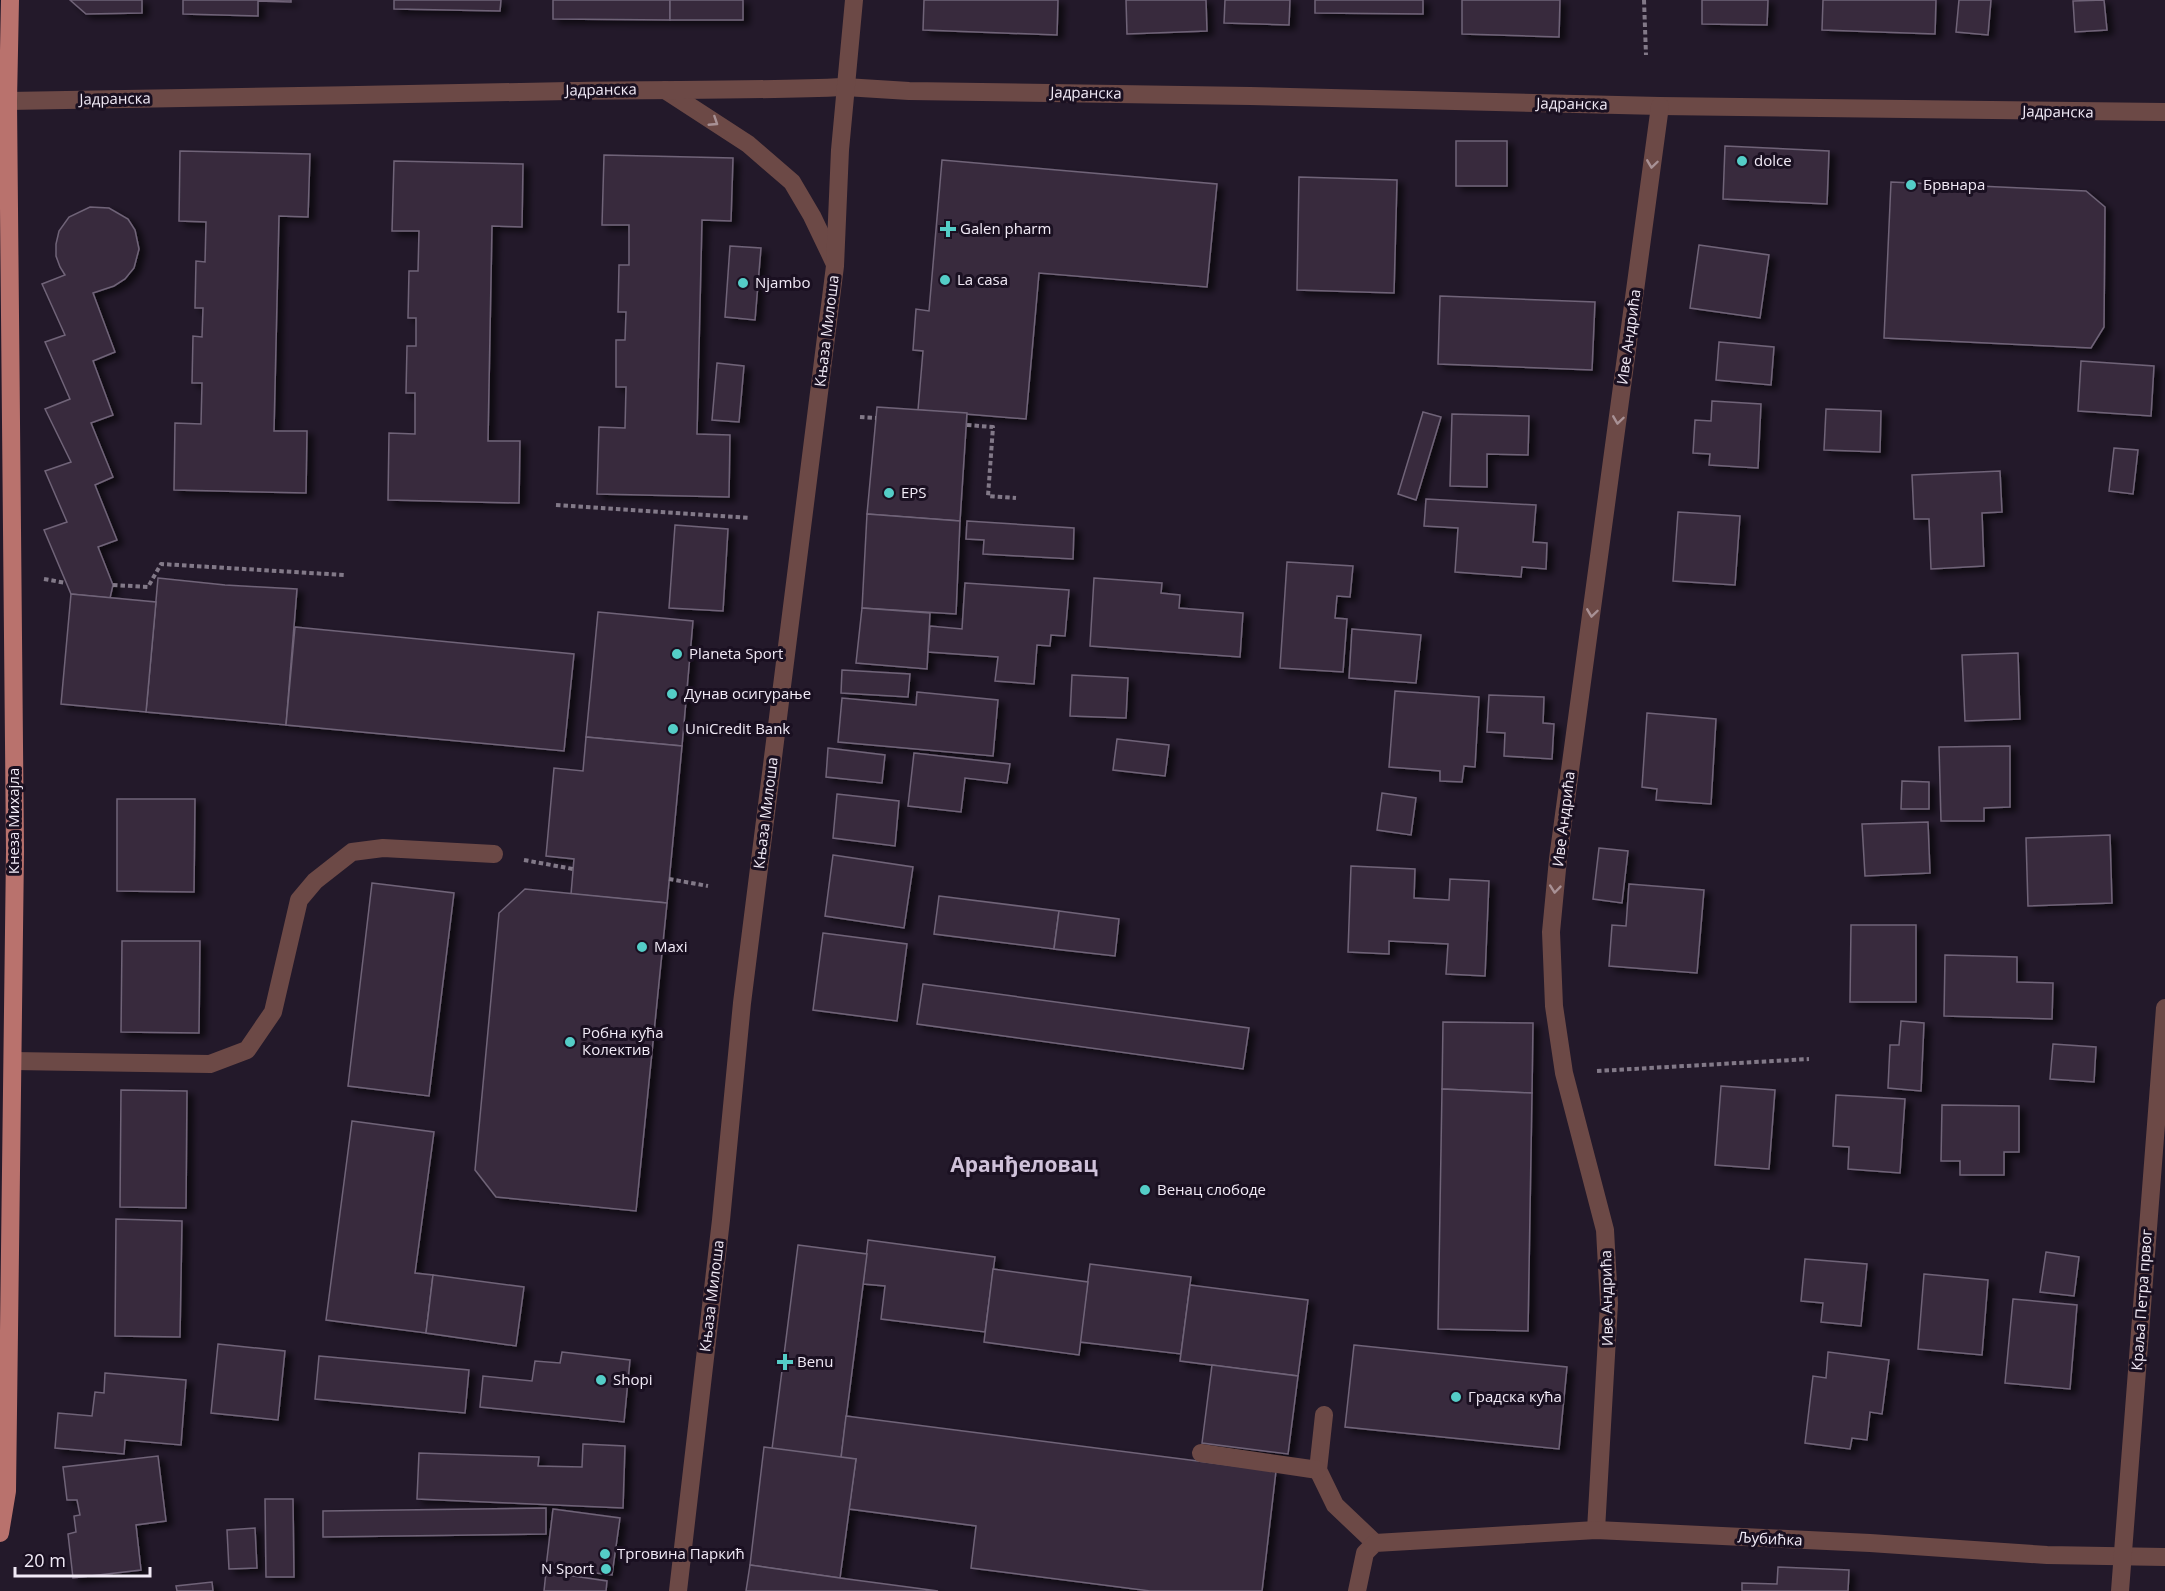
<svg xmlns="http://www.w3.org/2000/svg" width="2165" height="1591" font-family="'Open Sans',sans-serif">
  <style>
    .building { fill: #372c3e; stroke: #706378; stroke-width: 1.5; filter: url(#shadow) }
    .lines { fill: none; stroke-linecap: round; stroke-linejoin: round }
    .path { stroke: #827988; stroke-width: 4; stroke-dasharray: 4.5 3; stroke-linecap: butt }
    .service { stroke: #6c4946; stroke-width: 18 }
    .minor { stroke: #6c4946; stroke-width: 18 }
    .tertiary { stroke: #6c4946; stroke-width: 18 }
    .primary { stroke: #b9726d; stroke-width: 18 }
    .oneway { stroke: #a89195 }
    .poi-dot { fill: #54cdc7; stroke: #1a1021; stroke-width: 2 }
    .labels { text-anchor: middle; stroke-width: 6; stroke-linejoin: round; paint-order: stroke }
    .street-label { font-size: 15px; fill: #f1eaf6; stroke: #1a1021 }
    .poi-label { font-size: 15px; fill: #f1eaf6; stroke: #1a1021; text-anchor: start }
    .district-label { font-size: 21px; font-weight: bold; fill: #cfc1d9; stroke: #1a1021 }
  </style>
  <defs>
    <filter id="shadow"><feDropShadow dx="6" dy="4" stdDeviation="3" flood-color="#0009"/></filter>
  </defs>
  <rect width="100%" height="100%" fill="#23192a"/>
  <g class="building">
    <path d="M70 0H142V13L86 14Z"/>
    <path d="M183 0H291V2L258 1V16L183 14Z"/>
    <path d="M394 0H501L500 11 394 9Z"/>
    <path d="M553 0H670V20L553 19Z"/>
    <rect x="670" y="0" width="73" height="20"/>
    <path d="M924 0H1058L1057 35 923 30Z"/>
    <path d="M1126 0H1206L1207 31 1127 34Z"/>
    <path d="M1225 0H1290L1289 25 1224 23Z"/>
    <path d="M1315 0H1423V14L1315 13Z"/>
    <path d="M1462 0H1560L1559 37 1462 34Z"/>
    <path d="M1702 0H1768L1767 25 1702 24Z"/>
    <path d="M1823 0H1936L1935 34 1822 30Z"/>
    <path d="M1959 0H1991L1988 35 1956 32Z"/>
    <path d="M2104 0 2107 30 2075 32 2073 1Z"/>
    <rect x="1456" y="141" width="51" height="45"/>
    <path d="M1725 146 1829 151 1827 204 1723 199Z"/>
    <path d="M180 151 310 154 308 217 279 216 274 431H307L306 493 174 490 175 423 201 424 202 383H192L193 336 202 337 203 308H195L196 261 205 262 206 222 179 221Z"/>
    <path d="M604 155 733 158 731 221 702 220 697 434 730 435 729 497 597 494 599 427 625 428 626 387H616V340H625L626 312H618L619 265H629V225H602Z"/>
    <path d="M942 160 1217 184 1207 287 1039 273 1026 419 918 410 923 351 913 350 916 309 929 311Z"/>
    <path d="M394 161 523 164 522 227 492 226 488 441H520L519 503 388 500 389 433 415 434V393H406L407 346H416V318H408L409 271H418L419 231H392Z"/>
    <path d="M1299 177 1397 180 1394 293 1297 290Z"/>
    <path d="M1891 182 2086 191 2105 207 2104 327 2091 348 1884 338Z"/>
    <path d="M90 207 109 208 128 219 135 230 139 249 134 268 125 279 114 286 93 293 115 352 93 361 113 415 91 423 113 477 95 485 117 540 98 547 113 585 110 598 71 594 44 530 67 522 45 471 71 462 45 409 70 399 45 342 65 335 42 284 65 275 60 267 56 256V244L59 231 69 217Z"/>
    <path d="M1699 245 1769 255 1760 318 1690 308Z"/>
    <path d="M730 246 761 248 755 320 725 317Z"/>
    <path d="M1440 296 1595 302 1592 370 1438 364Z"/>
    <path d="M1719 342 1774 347 1771 385 1716 380Z"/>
    <path d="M2081 361 2154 366 2151 416 2078 411Z"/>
    <path d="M717 363 744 366 739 422 712 420Z"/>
    <path d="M1712 401 1761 404 1758 468 1709 465 1710 454 1693 453 1695 420 1711 421Z"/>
    <path d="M877 407 967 413 960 521 867 514Z"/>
    <path d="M1826 409 1881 411 1880 452 1824 450Z"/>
    <path d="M1423 412 1441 417 1416 500 1398 494Z"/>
    <path d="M1452 414 1529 416 1528 455 1487 454V487L1450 486Z"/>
    <path d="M2114 448 2138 450 2133 494 2109 491Z"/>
    <path d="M2000 471 2002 512 1982 513 1984 566 1931 569 1929 519H1914L1912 475Z"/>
    <path d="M1426 499 1536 505 1533 542 1547 543 1546 569 1522 567 1521 577 1455 572 1458 528 1424 526Z"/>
    <path d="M1678 512 1740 516 1735 585 1673 581Z"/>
    <path d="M867 514 960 521 956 614 862 608Z"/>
    <path d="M967 521 1074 528 1073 559 983 554 984 540 966 539Z"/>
    <path d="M675 525 728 529 723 611 669 608Z"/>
    <path d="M1287 562 1353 566 1350 597 1337 596 1335 618 1347 619 1343 672 1280 668Z"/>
    <path d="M158 578 225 585 297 589 286 725 146 712Z"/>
    <path d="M1094 578 1162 583 1161 593 1180 595 1179 608 1243 613 1240 657 1090 646Z"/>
    <path d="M965 583 1069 590 1065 636 1051 635 1050 646 1037 645 1034 684 995 681 998 657 928 652 930 626 962 629Z"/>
    <path d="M71 594 156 602 146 712 61 704Z"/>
    <path d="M862 608 930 613 927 669 856 663Z"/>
    <path d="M598 612 693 621 682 746 586 737Z"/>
    <path d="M295 627 574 654 564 751 286 725Z"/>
    <path d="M1352 629 1421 635 1416 683 1349 678Z"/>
    <path d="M2018 653 2020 719 1965 721 1962 655Z"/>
    <path d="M842 670 910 674 908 697 841 693Z"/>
    <path d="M1072 675 1128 678 1126 718 1070 716Z"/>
    <path d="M1395 691 1479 697 1475 767 1464 766 1462 782 1440 781V771L1389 767Z"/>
    <path d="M917 692 998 700 993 756 838 742 842 698 916 705Z"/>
    <path d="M1489 695 1544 697 1543 723 1554 724 1552 759 1504 756 1505 733 1487 732Z"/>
    <path d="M1647 713 1716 719 1711 804 1656 800 1657 789 1642 787Z"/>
    <path d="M586 737 682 746 667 903 571 894 574 859 546 856 554 768 583 771Z"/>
    <path d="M1117 739 1169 745 1165 776 1113 770Z"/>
    <path d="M2010 746V807L1984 808V821H1941L1939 747Z"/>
    <path d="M828 748 885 755 882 783 826 777Z"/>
    <path d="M914 753 1010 764 1007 783 965 778 961 812 908 806Z"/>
    <path d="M1902 781 1929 782V809H1901Z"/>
    <path d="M1382 793 1416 798 1411 835 1377 830Z"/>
    <path d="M837 794 899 801 895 846 833 838Z"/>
    <path d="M117 799H195L194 892 117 891Z"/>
    <path d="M1928 822 1930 873 1865 876 1862 824Z"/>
    <path d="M2110 835 2112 903 2028 906 2026 838Z"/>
    <path d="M1599 848 1628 851 1622 903 1593 899Z"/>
    <path d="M833 855 913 867 904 928 825 916Z"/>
    <path d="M1351 866 1415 869 1414 898 1449 900 1450 879 1489 881 1485 976 1446 974 1448 944 1389 941V954L1348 952Z"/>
    <path d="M372 883 454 893 429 1096 348 1086Z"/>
    <path d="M1629 884 1704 890 1697 973 1609 966 1612 925 1626 926Z"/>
    <path d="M525 889 667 903 636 1211 496 1197 475 1170 499 913Z"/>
    <path d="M939 896 1059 911 1054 949 934 934Z"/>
    <path d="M1059 911 1119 919 1115 956 1054 949Z"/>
    <path d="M1851 925H1916V1002H1850Z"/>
    <path d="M823 933 907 944 897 1021 813 1010Z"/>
    <path d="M122 941H200L199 1033 121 1032Z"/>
    <path d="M1945 955 2017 957V982L2053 983 2052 1019 1944 1016Z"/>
    <path d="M923 984 1249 1028 1243 1069 917 1024Z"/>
    <path d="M1901 1021 1924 1023 1921 1091 1888 1088 1890 1045H1899Z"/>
    <path d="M1443 1022 1533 1023 1532 1093 1442 1089Z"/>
    <path d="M2053 1044 2096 1047 2094 1082 2050 1079Z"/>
    <path d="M1721 1086 1775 1090 1769 1169 1715 1165Z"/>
    <path d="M1442 1089 1532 1093 1528 1331 1438 1329Z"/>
    <path d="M121 1090 187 1091 186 1208 120 1207Z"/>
    <path d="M1836 1095 1905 1099 1900 1173 1848 1169 1849 1147 1833 1146Z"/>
    <path d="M1942 1105 2019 1106V1152H2004V1175H1960V1161H1941Z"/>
    <path d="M352 1121 434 1132 415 1273 433 1275 426 1333 326 1320Z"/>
    <path d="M116 1219 182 1221 180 1337 115 1336Z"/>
    <path d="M868 1240 995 1257 985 1332 881 1319 885 1286 863 1284Z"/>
    <path d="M798 1245 867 1254 841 1458 772 1449Z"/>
    <path d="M2046 1252 2079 1257 2074 1296 2040 1292Z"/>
    <path d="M1805 1259 1867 1264 1861 1326 1821 1322 1823 1303 1801 1301Z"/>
    <path d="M1090 1264 1191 1277 1181 1354 1080 1342Z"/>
    <path d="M993 1269 1088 1282 1079 1355 984 1342Z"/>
    <path d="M1924 1274 1988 1280 1982 1355 1918 1349Z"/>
    <path d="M433 1275 524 1287 516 1346 426 1333Z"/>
    <path d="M1190 1285 1308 1300 1298 1376 1180 1361Z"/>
    <path d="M2013 1299 2077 1305 2070 1389 2005 1383Z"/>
    <path d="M218 1344 285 1351 278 1420 211 1413Z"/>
    <path d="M1354 1345 1567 1367 1559 1449 1345 1427Z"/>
    <path d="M562 1352 630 1360 624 1422 480 1407 483 1376 532 1381 535 1361 560 1363Z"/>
    <path d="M1828 1352 1889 1360 1882 1414 1870 1412 1867 1440 1852 1438 1850 1449 1805 1443 1813 1376 1826 1378Z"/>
    <path d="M319 1356 469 1370 465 1413 315 1399Z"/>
    <path d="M1212 1365 1298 1376 1288 1454 1202 1443Z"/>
    <path d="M105 1373 186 1380 181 1445 125 1440 124 1454 55 1448 58 1413 92 1416 95 1392 104 1393Z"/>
    <path d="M846 1416 1276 1471 1262 1591H1150L971 1568 976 1526 849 1509 856 1459 841 1458Z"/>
    <path d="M583 1444 625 1446 623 1508 417 1499 419 1453 539 1457 538 1466 582 1467Z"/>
    <path d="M764 1447 856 1459 840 1578 750 1565Z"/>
    <path d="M158 1456 166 1521 136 1525 141 1570 73 1578 68 1534 76 1532 74 1516 80 1515 77 1500H67L63 1467Z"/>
    <path d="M265 1499H293L294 1577H266Z"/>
    <path d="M546 1508V1534L323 1537V1511Z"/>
    <path d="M553 1509 620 1518 612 1575 546 1567Z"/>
    <path d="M255 1528 257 1568 229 1569 227 1530Z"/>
    <path d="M750 1565 840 1578 938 1591H746Z"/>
    <path d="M1778 1567 1849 1570 1848 1591H1742V1583L1777 1584Z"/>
    <path d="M546 1572 607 1581 606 1591H544Z"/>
    <path d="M212 1582 213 1591H177L176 1586Z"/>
  </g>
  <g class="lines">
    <g class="path">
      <path d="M1644 0 1646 55"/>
      <path d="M860 417 876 418"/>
      <path d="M967 425 993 427 988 496 1016 498"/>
      <path d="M556 505 750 518"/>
      <path d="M44 579 66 583"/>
      <path d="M113 585 148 587 161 564 344 575"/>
      <path d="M524 860 573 869"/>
      <path d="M669 879 708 886"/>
      <path d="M1597 1071 1809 1059"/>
    </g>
    <g class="service">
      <path d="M13 1061 210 1064 247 1050 273 1012 299 900 315 881 352 852 383 848 494 854"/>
      <path d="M1324 1415 1318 1470 1335 1505 1375 1543"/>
      <path d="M1201 1453 1318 1470"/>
    </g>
    <g class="minor">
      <path d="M845 87 909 91 1250 96 1660 106 2165 112"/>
      <path d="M1596 1530 1609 1303 1605 1230 1564 1073 1554 1006 1551 932 1558 859 1660 106"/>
      <path d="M1357 1591 1365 1553 1375 1543 1596 1530 1870 1543 2047 1555 2165 1557"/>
      <path d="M2120 1591 2165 1008"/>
    </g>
    <g class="tertiary">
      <path d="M665 90 748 144 792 182 812 216 834 262"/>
      <path d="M8 101C195 99 382 94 569 91 661 89 753 91 845 87"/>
      <path d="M678 1591 721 1220 742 1003 835 266 840 150 854 0"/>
    </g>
    <path class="primary" d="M0 1533 7 1491 15 851 8 101 10 0"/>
  </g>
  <defs><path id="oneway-chevron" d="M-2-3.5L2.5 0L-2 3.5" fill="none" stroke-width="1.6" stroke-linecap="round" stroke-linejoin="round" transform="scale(1.5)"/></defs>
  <g class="oneway">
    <use href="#oneway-chevron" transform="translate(714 122) rotate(33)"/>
    <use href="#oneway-chevron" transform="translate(1652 164) rotate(98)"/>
    <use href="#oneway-chevron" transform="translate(1618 420) rotate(98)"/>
    <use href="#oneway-chevron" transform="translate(1592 613) rotate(98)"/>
    <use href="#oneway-chevron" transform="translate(1555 889) rotate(96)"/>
  </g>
  <g class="poi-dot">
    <circle cx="1742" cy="161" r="6"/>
    <circle cx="1911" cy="185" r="6"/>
    <path d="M945 220h6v6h6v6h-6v6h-6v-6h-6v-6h6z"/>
    <circle cx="945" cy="280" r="6"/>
    <circle cx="743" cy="283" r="6"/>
    <circle cx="889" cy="493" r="6"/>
    <circle cx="677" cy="654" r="6"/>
    <circle cx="672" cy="694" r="6"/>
    <circle cx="673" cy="729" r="6"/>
    <circle cx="642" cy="947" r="6"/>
    <circle cx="570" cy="1042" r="6"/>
    <circle cx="1145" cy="1190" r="6"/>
    <path d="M782 1353h6v6h6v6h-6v6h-6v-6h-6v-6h6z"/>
    <circle cx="601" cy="1380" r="6"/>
    <circle cx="1456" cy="1397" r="6"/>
    <circle cx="605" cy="1554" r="6"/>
    <circle cx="606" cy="1569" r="6"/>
  </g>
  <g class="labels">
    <g class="street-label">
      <text transform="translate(601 90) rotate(-1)" y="5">Јадранска</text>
      <text transform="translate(1086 93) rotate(1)" y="5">Јадранска</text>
      <text transform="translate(115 99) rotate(-1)" y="5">Јадранска</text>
      <text transform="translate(1572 104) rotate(1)" y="5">Јадранска</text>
      <text transform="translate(2058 112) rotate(1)" y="5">Јадранска</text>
      <text transform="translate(827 331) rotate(-83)" y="5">Књаза Милоша</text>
      <text transform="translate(1629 337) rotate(-82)" y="5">Иве Андрића</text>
      <text transform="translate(766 813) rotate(-83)" y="5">Књаза Милоша</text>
      <text transform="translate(1564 819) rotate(-83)" y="5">Иве Андрића</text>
      <text transform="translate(14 821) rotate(-90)" y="5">Кнеза Михајла</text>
      <text transform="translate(712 1296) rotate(-83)" y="5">Књаза Милоша</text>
      <text transform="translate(1607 1298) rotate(-91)" y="5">Иве Андрића</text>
      <text transform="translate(2142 1300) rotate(-86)" y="5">Краља Петра првог</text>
      <text transform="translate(1770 1539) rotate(3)" y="5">Љубићка</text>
    </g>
    <g class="poi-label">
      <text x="1754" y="166">dolce</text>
      <text x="1923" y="190">Брвнара</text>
      <text x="960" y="234">Galen pharm</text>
      <text x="957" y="285">La casa</text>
      <text x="755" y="288">Njambo</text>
      <text x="901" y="498">EPS</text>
      <text x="689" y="659">Planeta Sport</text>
      <text x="684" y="699">Дунав осигурање</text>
      <text x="685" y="734">UniCredit Bank</text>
      <text x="654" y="952">Maxi</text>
      <text x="582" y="1038">Робна кућа<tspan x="582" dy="17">Колектив</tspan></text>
      <text x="1157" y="1195">Венац слободе</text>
      <text x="797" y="1367">Benu</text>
      <text x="613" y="1385">Shopi</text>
      <text x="1468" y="1402">Градска кућа</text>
      <text x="617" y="1559">Трговина Паркић</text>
      <text x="594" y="1574" text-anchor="end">N Sport</text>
    </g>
    <g class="district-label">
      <text x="1024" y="1172">Аранђеловац</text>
    </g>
  </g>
  <path d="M15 1567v9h135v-9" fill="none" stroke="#f1eaf6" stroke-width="3"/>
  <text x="24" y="1567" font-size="18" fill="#f1eaf6" stroke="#1a1021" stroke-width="4.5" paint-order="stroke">20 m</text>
</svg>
